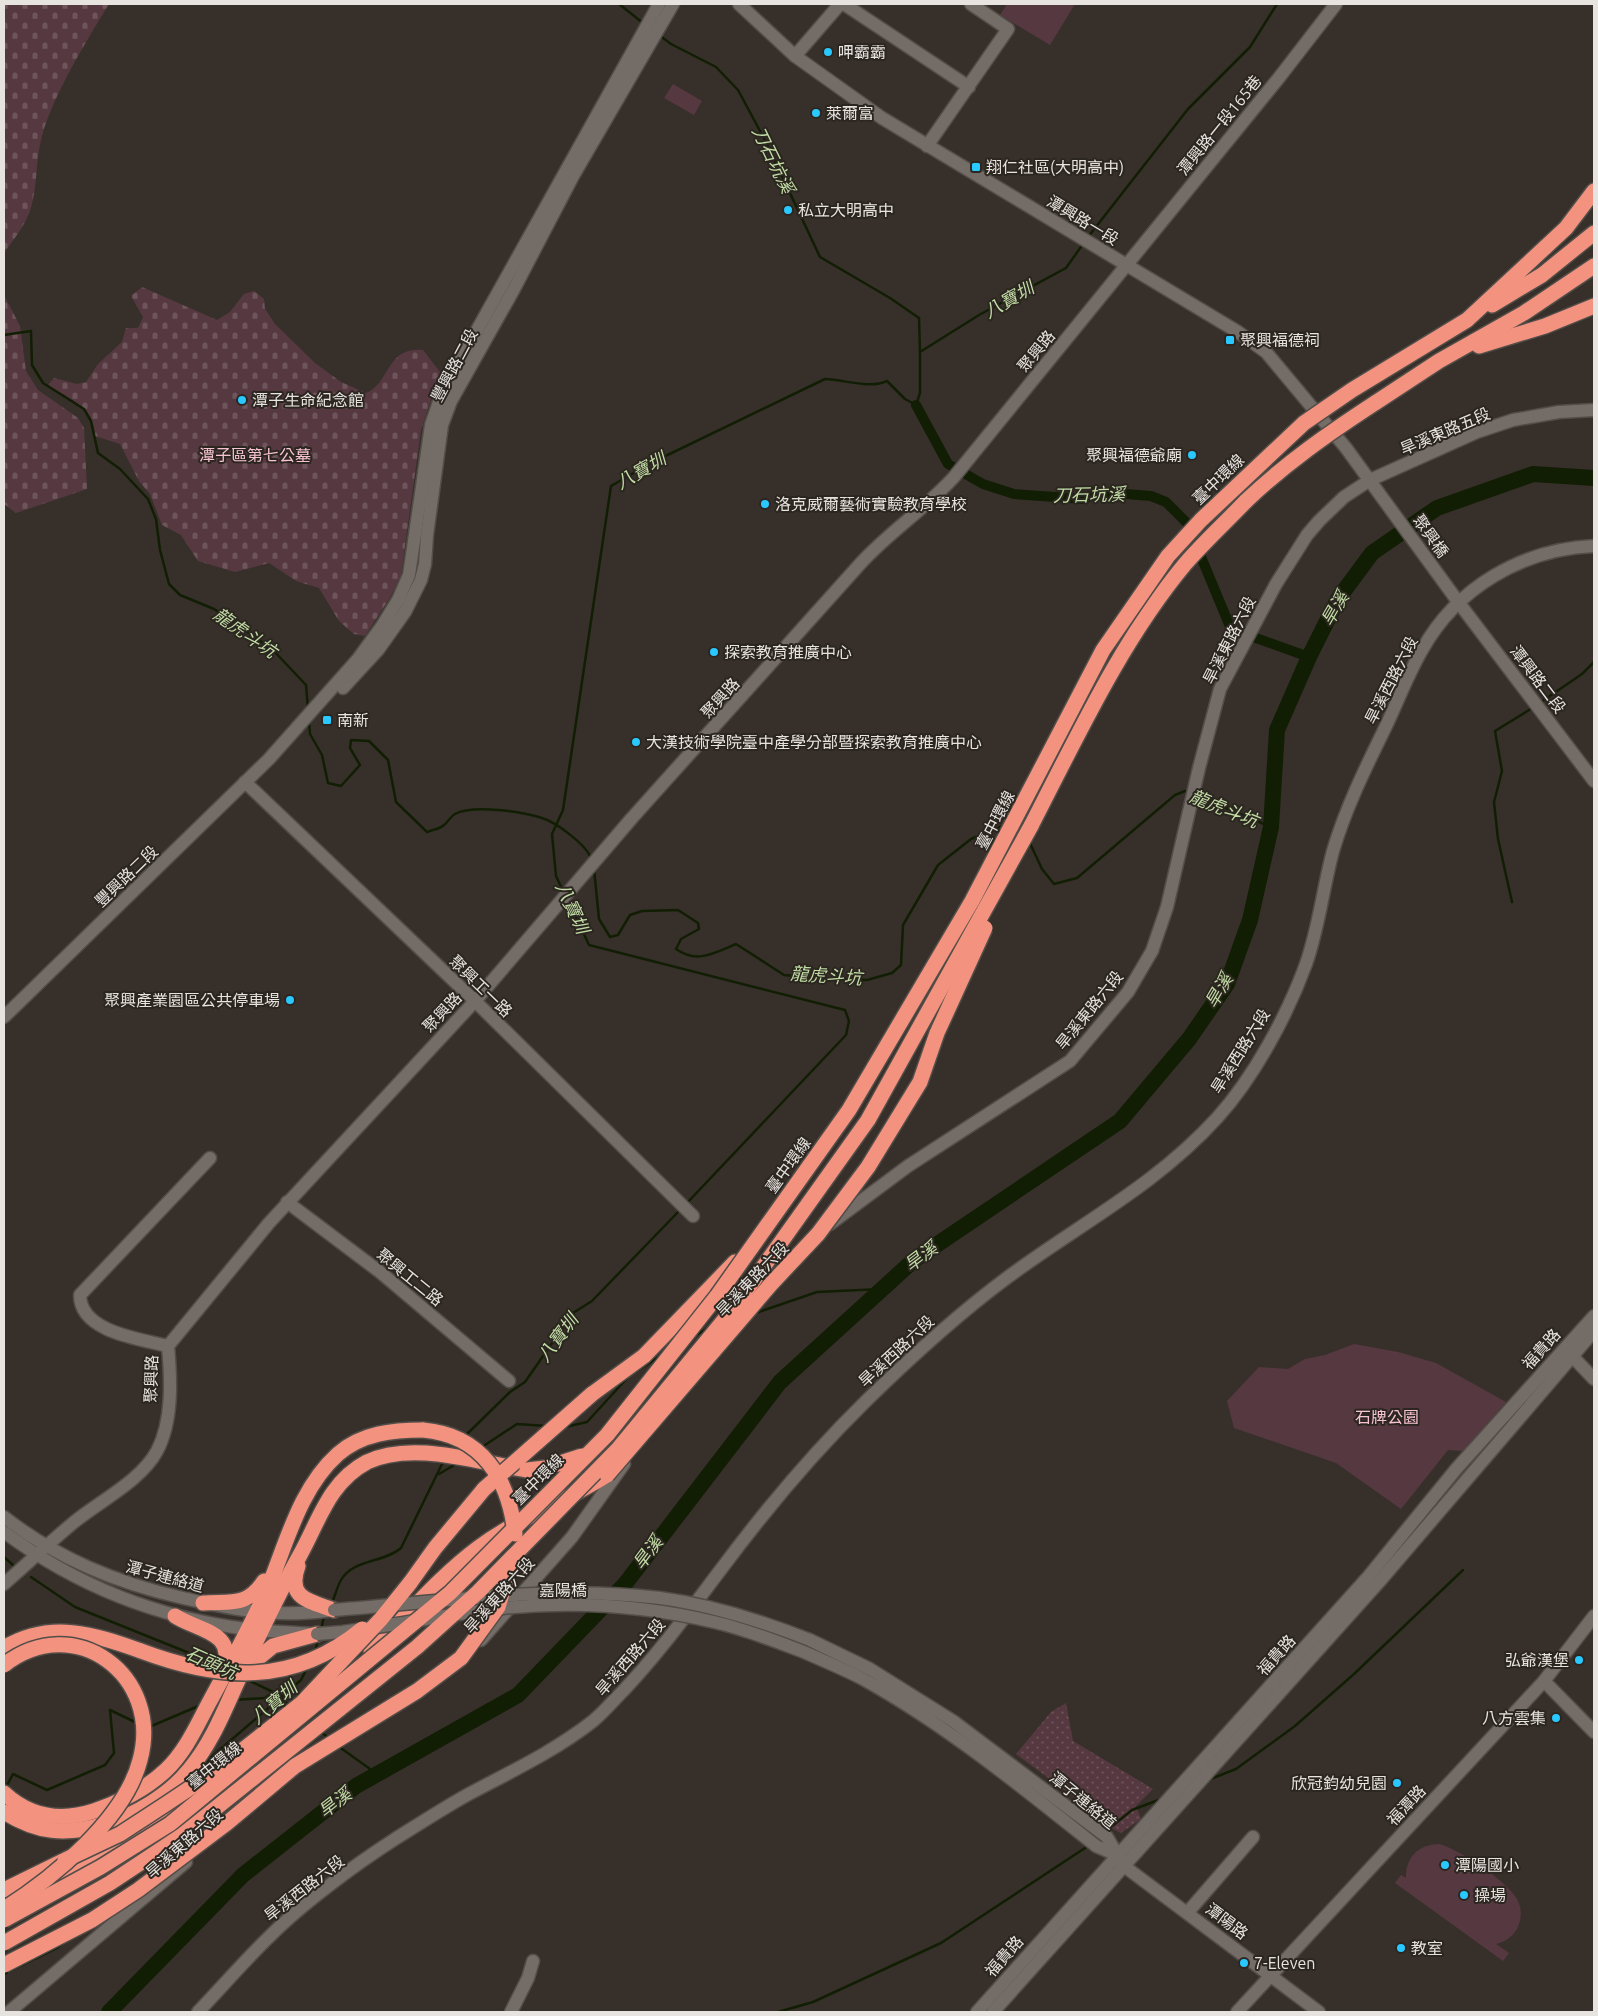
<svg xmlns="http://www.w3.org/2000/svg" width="1598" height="2016" font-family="Ubuntu,'Noto Sans TC',sans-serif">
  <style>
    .grass { fill: url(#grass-dots) }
    .cemetery { fill: url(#cemetery-stones) }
    .green { fill: #563841 }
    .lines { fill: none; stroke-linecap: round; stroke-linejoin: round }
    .stream { stroke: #121e04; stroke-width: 2.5 }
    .canal { stroke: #121e04; stroke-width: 10 }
    .river { stroke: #121e04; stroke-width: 16 }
    .minor-casing { stroke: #524d48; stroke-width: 15 }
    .highway-casing { stroke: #524d48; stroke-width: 18 }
    .minor { stroke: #746c66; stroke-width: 12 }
    .highway { stroke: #f2927f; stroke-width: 15 }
    .minor-bridge-casing { stroke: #524d48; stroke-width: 15; stroke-linecap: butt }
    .highway-bridge-casing { stroke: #524d48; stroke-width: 18; stroke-linecap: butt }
    .minor-bridge { stroke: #746c66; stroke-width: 12 }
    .highway-bridge { stroke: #f2927f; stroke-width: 15 }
    .poi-dot { fill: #29c8ff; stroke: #2c2620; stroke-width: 2 }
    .labels { text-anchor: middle; stroke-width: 4; stroke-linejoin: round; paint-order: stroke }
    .poi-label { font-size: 16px; fill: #e7e3df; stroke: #2c2620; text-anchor: start }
    .street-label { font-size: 16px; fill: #e7e3df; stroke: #2c2620 }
    .park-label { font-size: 16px; fill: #f7c3d2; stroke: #2c2620 }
    .water-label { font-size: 18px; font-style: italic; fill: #c1dca5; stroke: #2c2620 }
  </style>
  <defs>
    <pattern id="grass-dots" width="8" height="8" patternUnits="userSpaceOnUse" patternTransform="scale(1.25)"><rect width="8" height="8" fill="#563841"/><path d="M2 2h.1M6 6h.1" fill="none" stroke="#6e555c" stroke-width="1.8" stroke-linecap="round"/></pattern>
    <pattern id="cemetery-stones" width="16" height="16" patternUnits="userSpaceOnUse" patternTransform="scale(1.25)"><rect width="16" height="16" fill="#563841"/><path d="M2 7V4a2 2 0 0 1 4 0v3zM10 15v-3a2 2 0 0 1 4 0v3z" fill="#6e555c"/></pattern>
  </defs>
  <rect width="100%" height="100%" fill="#37302a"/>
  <path class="grass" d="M1066 1703 1073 1741 1153 1789 1136 1806 1141 1819 1121 1833 1107 1826 1097 1814 1016 1754 1051 1712Z"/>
  <g class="cemetery">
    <path d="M4 4H109C86 42 54 93 42 136 35 160 38 187 30 211 24 227 14 239 4 253Z"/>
    <path d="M142 287 217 320 230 312 244 294 254 291 264 299 265 309 275 324 315 363 341 382 366 393C390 384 386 346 423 350L440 372 421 430 401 575 391 596 365 636 354 634 339 621 319 588 296 581 269 563 235 572 198 561 181 535 162 525 150 494 139 481 120 444 95 436C93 406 71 400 48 385L54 378 77 384 86 382 98 364 122 342 126 328H138L143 317 131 296Z"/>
    <path d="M4 295 20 326 26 371 38 390 78 418 84 428 87 489 16 513 4 504Z"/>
  </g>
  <g class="green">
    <path d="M971 4H984L1000 15 1007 4H1075L1050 45 1000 15 995 20Z"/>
    <path d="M673 84 702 101 694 115 664 98Z"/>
    <path d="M1354 1344 1398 1352 1436 1363 1506 1402 1463 1451 1448 1450 1401 1509 1336 1463 1234 1428 1227 1401 1259 1367 1288 1369 1305 1359 1325 1355Z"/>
    <path d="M1439 1844C1459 1849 1507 1881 1517 1899 1522 1908 1522 1919 1517 1929 1512 1937 1505 1942 1496 1944L1509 1953 1503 1961 1395 1883 1401 1875 1406 1878C1405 1858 1419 1844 1439 1844Z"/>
  </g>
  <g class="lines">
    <g class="stream">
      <path d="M619 4 643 23"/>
      <path d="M659 35 671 44 716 67 738 90 766 142 820 257 890 298 919 318 920 352"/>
      <path d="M1088 237 1188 109 1250 47 1277 4"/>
      <path d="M4 335 31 331 32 365 43 383 84 409 91 421 98 453 120 469 148 499 156 519 160 550 169 584 180 595 214 609 272 649 306 685 308 709"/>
      <path d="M1541 702 1582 674 1594 662"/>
      <path d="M309 722 310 734 322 755 328 783 341 786 360 765 350 748 351 740 369 741 388 760 396 802 427 832C432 830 440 829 444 825 448 822 451 816 455 814 473 804 523 812 542 818 556 822 588 846 591 859"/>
      <path d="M1196 795 1271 827"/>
      <path d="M1029 841 1042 869 1054 884 1077 878 1175 795 1185 791 1188 792"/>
      <path d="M594 869 599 919 610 937 618 935 630 915 642 911 678 910 698 923 699 929 681 939 676 949C697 964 714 953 736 944L784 975 813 978 867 980 892 973 901 965 903 925 938 865 971 839 1005 825"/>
      <path d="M563 891 556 876 552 834 563 810 611 486 651 463 825 379C846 380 869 389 887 381L905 399 916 405 920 393V352L979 315 1066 268 1083 244"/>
      <path d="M568 900 589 945 845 1010 849 1021 846 1035 686 1204"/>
      <path d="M1512 902 1498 839 1494 802 1502 771 1495 731 1534 707"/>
      <path d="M753 1314 817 1292 882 1289"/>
      <path d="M695 1335 708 1329"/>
      <path d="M635 1372 662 1355"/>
      <path d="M565 1427 587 1422 630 1375"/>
      <path d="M465 1436 510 1392 525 1382 573 1313 592 1301 680 1210"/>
      <path d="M482 1447 517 1424 547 1426"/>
      <path d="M439 1474 456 1464"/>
      <path d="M4 1557 13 1565"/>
      <path d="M31 1577 75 1607 214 1663"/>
      <path d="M332 1603C335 1596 337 1587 341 1580 353 1559 384 1563 401 1548L444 1460"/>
      <path d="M321 1630 324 1616"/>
      <path d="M315 1652 318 1640"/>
      <path d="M246 1679 273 1692 290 1706"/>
      <path d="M234 1700 265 1698 273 1692"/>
      <path d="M149 1727 201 1705"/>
      <path d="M321 1732 330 1739"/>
      <path d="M338 1746 377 1774"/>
      <path d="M202 1765 301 1680 307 1668"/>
      <path d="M1208 1780 1236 1769 1295 1726 1354 1674 1463 1570"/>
      <path d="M5 1789 13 1774 47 1790 105 1765 114 1753 110 1710 137 1723"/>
      <path d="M1106 1831 1132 1810 1161 1799"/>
      <path d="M4 1974 57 1948 64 1942"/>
      <path d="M778 2012 813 2002 941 1943 1088 1846"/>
    </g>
    <path class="canal" d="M916 405 948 464 983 484 1014 494 1084 499 1100 492 1151 496 1166 502 1187 523 1231 629 1309 657"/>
    <path class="river" d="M109 2012 243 1875 356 1786 518 1695 625 1584 780 1382 914 1260 1120 1121 1189 1039 1227 984 1250 920 1271 827 1277 730 1309 657 1338 599 1372 553 1437 508 1533 474 1594 478"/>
    <defs>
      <g id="minor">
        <path d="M739 4 795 56 882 118 1238 332 1266 352 1346 448 1459 603 1594 781"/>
        <path d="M844 4 969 87"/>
        <path d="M795 56 840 4"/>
        <path d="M927 146 1008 29 971 4"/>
        <path d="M343 688 378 650 405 612 421 580 425 564 427 535 442 425 451 401 514 289 573 176 673 4"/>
        <path d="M245 782 475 1001 693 1216"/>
        <path d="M4 1017 269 759 358 659 382 626 398 600 409 575 431 425 442 393 659 4"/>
        <path d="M287 1202 380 1272 509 1381"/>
        <path d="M830 1224 908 1166 1070 1061 1128 992 1152 951 1167 907 1199 768 1220 689 1276 584 1307 535 1319 521 1344 497 1370 480 1477 432 1513 420 1559 412 1594 410"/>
        <path d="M168 1346C140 1339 80 1332 80 1295L210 1158"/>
        <path d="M1572 1356 1594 1379"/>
        <path d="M4 1517C58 1559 117 1583 183 1598 240 1611 274 1618 334 1610"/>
        <path d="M4 1532C77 1586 158 1618 247 1629 269 1632 290 1632 312 1634"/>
        <path d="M4 1584C27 1564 49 1543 73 1523 98 1502 141 1481 157 1451 173 1421 171 1379 168 1346L269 1223 475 1001 632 818 860 564C889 532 925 509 954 477L1278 79 1336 4"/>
        <path d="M481 1640 572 1537 624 1464"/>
        <path d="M810 1640 870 1669 953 1721 1107 1837 1124 1866 1319 2012"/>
        <path d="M804 1652C824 1661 844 1669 863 1679 946 1725 1022 1787 1096 1846L1117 1855"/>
        <path d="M1544 1681 1594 1732"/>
        <path d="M1188 1912 1253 1837"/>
        <path d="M9 2012 186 1862"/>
        <path d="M198 2012C222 1987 245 1960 270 1936 303 1903 356 1864 395 1839 419 1824 442 1809 467 1795 510 1772 555 1751 593 1721 604 1712 613 1701 623 1691 660 1652 690 1610 722 1568 766 1509 813 1453 866 1401 911 1357 958 1314 1008 1277 1081 1223 1155 1186 1217 1118 1254 1077 1287 1016 1306 964 1319 927 1323 888 1333 851 1346 807 1366 767 1386 726 1398 701 1408 674 1422 650 1457 587 1523 549 1594 546"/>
        <path d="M511 2012 528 1978 533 1961"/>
        <path d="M977 2012 1368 1577 1457 1468 1594 1316"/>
        <path d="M993 2012 1379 1582 1594 1331"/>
        <path d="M1237 2012 1544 1681 1594 1616"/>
      </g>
      <g id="highway">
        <path d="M1492 305 1542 275 1594 233"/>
        <path d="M1467 320 1566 228 1594 191"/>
        <path d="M1479 346 1545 326 1594 306"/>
        <path d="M1375 403 1439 361 1524 313 1594 266"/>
        <path d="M1031 826C1077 737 1121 641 1185 564 1204 542 1226 522 1246 501"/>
        <path d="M592 1394 644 1356 735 1262"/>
        <path d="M298 1566C286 1599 310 1601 334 1610"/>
        <path d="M410 1583 435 1548 484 1489"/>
        <path d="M203 1603C231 1601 247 1607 264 1581"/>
        <path d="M175 1616C196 1630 238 1632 223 1669"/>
        <path d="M4 1648C50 1620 94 1634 141 1651"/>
        <path d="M371 1651C406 1617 438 1578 478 1548 518 1518 565 1502 607 1475"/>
        <path d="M249 1666 273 1646 317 1634"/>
        <path d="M4 1793C30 1817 60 1822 94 1811 120 1802 146 1789 166 1770 186 1751 197 1725 210 1701 231 1662 253 1623 270 1583 288 1538 301 1487 338 1454 362 1433 393 1430 423 1430"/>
        <path d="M4 1812C38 1833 65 1836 105 1824 134 1816 170 1794 189 1770 210 1745 222 1716 235 1687 255 1643 276 1598 300 1555 319 1521 329 1482 367 1462 413 1440 478 1463 527 1470"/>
        <path d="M67 1878 187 1803"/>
        <path d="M4 1890 63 1861"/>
      </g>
    </defs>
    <use href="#minor" class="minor-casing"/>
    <use href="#highway" class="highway-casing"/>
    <use href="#minor" class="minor"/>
    <use href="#highway" class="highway"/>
    <defs>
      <g id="minor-bridge">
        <path d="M334 1610C442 1602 552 1585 660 1598 711 1605 762 1621 810 1640"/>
        <path d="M317 1634 342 1632C396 1625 449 1614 503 1608 573 1601 646 1606 714 1622 745 1629 775 1641 804 1652"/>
      </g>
      <g id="highway-bridge">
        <path d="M1246 501C1286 463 1329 433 1375 403"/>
        <path d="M423 1430C482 1435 509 1479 515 1534"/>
        <path d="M527 1470 545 1468 582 1456"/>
        <path d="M607 1475 771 1284 818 1234 868 1167 920 1082 937 1033 985 928"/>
        <path d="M484 1489 592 1394"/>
        <path d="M141 1651C221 1681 293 1686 362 1629"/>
        <path d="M4 1665C75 1610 163 1676 140 1760 125 1819 53 1878 4 1909"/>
        <path d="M65 1860 120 1834 166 1804 220 1768 302 1703 381 1619 410 1583"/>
        <path d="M4 1920 101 1867 170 1824 450 1593 607 1435 717 1296 849 1110 972 901 1103 650 1168 556 1201 520 1304 423 1352 390 1467 320"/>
        <path d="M4 1943 110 1883 181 1836 417 1647 478 1592 618 1449 734 1308 868 1120 1031 826"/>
        <path d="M4 1965 92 1920 138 1890 227 1823 295 1766 417 1691 461 1658 498 1607 513 1557"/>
      </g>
    </defs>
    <use href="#minor-bridge" class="minor-bridge-casing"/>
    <use href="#highway-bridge" class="highway-bridge-casing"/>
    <use href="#minor-bridge" class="minor-bridge"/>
    <use href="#highway-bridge" class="highway-bridge"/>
  </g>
  <g class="poi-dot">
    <circle cx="828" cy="52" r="5"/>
    <circle cx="816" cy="113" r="5"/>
    <rect x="971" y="162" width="10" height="10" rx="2.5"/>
    <circle cx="788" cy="210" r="5"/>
    <rect x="1225" y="335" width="10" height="10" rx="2.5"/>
    <circle cx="242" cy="400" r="5"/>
    <circle cx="1192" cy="455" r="5"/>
    <circle cx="765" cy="504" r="5"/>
    <circle cx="714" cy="652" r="5"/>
    <rect x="322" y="715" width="10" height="10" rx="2.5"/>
    <circle cx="636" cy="742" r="5"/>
    <circle cx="290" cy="1000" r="5"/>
    <circle cx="1579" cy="1660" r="5"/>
    <circle cx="1556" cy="1718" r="5"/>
    <circle cx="1397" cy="1783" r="5"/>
    <circle cx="1445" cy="1865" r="5"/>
    <circle cx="1464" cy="1895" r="5"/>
    <circle cx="1401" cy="1948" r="5"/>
    <circle cx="1244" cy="1963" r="5"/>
  </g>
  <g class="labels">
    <g class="poi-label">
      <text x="838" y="58">呷霸霸</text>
      <text x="826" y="119">萊爾富</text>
      <text x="986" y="173">翔仁社區(大明高中)</text>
      <text x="798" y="216">私立大明高中</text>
      <text x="1240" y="346">聚興福德祠</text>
      <text x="252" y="406">潭子生命紀念館</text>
      <text x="1182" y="461" text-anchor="end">聚興福德爺廟</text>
      <text x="775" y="510">洛克威爾藝術實驗教育學校</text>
      <text x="724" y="658">探索教育推廣中心</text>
      <text x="337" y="726">南新</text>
      <text x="646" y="748">大漢技術學院臺中產學分部暨探索教育推廣中心</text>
      <text x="280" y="1006" text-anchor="end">聚興產業園區公共停車場</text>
      <text x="1569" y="1666" text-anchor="end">弘爺漢堡</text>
      <text x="1546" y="1724" text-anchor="end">八方雲集</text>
      <text x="1387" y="1789" text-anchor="end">欣冠鈞幼兒園</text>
      <text x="1455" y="1871">潭陽國小</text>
      <text x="1474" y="1901">操場</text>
      <text x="1411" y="1954">教室</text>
      <text x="1254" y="1969">7-Eleven</text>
    </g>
    <g class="street-label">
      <text transform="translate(1219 125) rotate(-51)" y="6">潭興路一段165巷</text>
      <text transform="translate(1083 220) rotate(31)" y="6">潭興路一段</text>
      <text transform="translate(1036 351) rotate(-51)" y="6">聚興路</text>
      <text transform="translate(454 365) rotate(-62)" y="6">豐興路二段</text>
      <text transform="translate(1445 431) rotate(-23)" y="6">旱溪東路五段</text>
      <text transform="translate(1218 479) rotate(-44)" y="6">臺中環線</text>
      <text transform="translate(1431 536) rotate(54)" y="6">聚興橋</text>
      <text transform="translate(1229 640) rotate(-63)" y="6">旱溪東路六段</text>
      <text transform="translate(1538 679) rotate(53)" y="6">潭興路二段</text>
      <text transform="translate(1391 680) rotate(-63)" y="6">旱溪西路六段</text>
      <text transform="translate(720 698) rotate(-48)" y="6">聚興路</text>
      <text transform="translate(995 820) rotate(-62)" y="6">臺中環線</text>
      <text transform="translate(126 876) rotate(-44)" y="6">豐興路二段</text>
      <text transform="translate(481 986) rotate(44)" y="6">聚興工一路</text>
      <text transform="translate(1089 1010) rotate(-51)" y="6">旱溪東路六段</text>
      <text transform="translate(442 1012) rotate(-47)" y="6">聚興路</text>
      <text transform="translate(1240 1051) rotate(-58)" y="6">旱溪西路六段</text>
      <text transform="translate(788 1165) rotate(-54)" y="6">臺中環線</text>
      <text transform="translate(410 1277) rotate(39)" y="6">聚興工二路</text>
      <text transform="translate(752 1279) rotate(-46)" y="6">旱溪東路六段</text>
      <text transform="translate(1541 1349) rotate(-48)" y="6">福貴路</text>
      <text transform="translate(896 1351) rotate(-43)" y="6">旱溪西路六段</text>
      <text transform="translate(151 1379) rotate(-89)" y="6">聚興路</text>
      <text transform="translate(538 1479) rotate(-45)" y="6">臺中環線</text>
      <text transform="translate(165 1576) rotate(15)" y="6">潭子連絡道</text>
      <text x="563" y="1596">嘉陽橋</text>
      <text transform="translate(499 1595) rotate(-48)" y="6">旱溪東路六段</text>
      <text transform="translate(1276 1655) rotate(-48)" y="6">福貴路</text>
      <text transform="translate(630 1657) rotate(-49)" y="6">旱溪西路六段</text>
      <text transform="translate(214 1765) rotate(-39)" y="6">臺中環線</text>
      <text transform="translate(1083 1800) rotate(39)" y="6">潭子連絡道</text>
      <text transform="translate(1406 1805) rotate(-47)" y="6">福潭路</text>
      <text transform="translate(184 1843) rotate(-41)" y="6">旱溪東路六段</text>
      <text transform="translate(304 1888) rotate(-38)" y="6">旱溪西路六段</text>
      <text transform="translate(1227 1921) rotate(37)" y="6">潭陽路</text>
      <text transform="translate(1004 1956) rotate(-49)" y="6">福貴路</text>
    </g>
    <g class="park-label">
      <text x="255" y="461">潭子區第七公墓</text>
      <text x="1387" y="1423">石牌公園</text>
    </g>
    <g class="water-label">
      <text transform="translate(773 160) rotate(64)" y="6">刀石坑溪</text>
      <text transform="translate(1009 300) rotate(-30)" y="6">八寶圳</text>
      <text transform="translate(641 471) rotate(-30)" y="6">八寶圳</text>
      <text transform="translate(1089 495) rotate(-1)" y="6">刀石坑溪</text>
      <text transform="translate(1335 609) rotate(-60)" y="6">旱溪</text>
      <text transform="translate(245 633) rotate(35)" y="6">龍虎斗坑</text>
      <text transform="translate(1224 809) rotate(22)" y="6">龍虎斗坑</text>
      <text transform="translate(572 908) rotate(65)" y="6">八寶圳</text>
      <text transform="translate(826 976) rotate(4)" y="6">龍虎斗坑</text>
      <text transform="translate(1219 991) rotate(-60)" y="6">旱溪</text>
      <text transform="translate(921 1257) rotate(-37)" y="6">旱溪</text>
      <text transform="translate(558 1338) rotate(-53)" y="6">八寶圳</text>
      <text transform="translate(648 1553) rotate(-53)" y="6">旱溪</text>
      <text transform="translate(211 1663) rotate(24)" y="6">石頭坑</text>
      <text transform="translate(274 1703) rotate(-40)" y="6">八寶圳</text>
      <text transform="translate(335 1803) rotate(-38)" y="6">旱溪</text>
    </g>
  </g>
  <rect width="1598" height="2016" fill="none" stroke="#e7e3df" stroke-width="10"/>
</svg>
